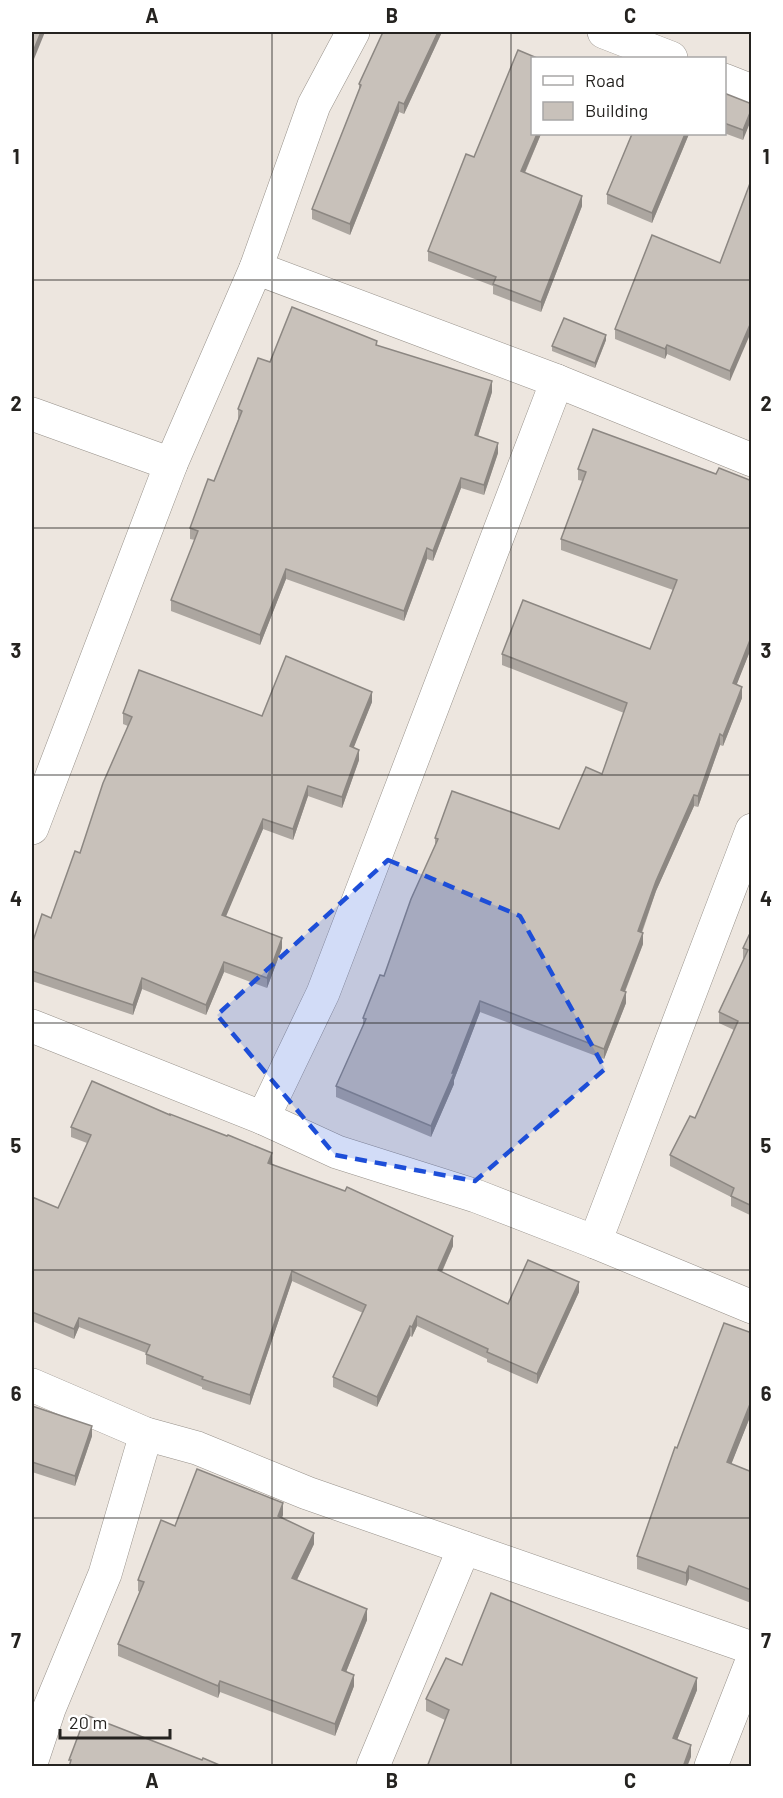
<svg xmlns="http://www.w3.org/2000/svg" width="783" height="1798" font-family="Barlow,sans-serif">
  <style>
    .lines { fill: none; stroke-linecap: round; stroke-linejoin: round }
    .minor-casing { stroke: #97918a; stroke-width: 34 }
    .minor { stroke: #fff; stroke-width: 33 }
    .wall { fill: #aca6a0 }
    .shaded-wall { fill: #8c8782 }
    .building { fill: #c8c1ba; stroke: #8c8782; stroke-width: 1.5 }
    .marked { fill: #1d4ed8; fill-opacity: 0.2; stroke: #1d4ed8; stroke-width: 4.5; stroke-dasharray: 12 8; stroke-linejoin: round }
    .grid { fill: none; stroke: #252320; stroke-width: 1.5; stroke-opacity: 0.55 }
    .neatline { fill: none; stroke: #252320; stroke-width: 2 }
    .grid-label { font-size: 20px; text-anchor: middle; font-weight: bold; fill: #252320 }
  </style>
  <rect width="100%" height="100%" fill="#ede6df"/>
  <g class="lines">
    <defs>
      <g id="minor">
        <path d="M604 32 671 58"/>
        <path d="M724 80 752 91"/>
        <path d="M256 268 557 381 323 993 263 1118"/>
        <path d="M557 381 752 460"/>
        <path d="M32 414 171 464"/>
        <path d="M32 828 171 464 256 268 314 105 353 32"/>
        <path d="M32 1026 263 1118 337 1152 476 1196 595 1242 752 1307"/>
        <path d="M595 1242 752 830"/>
        <path d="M32 1385 146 1434 197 1448 307 1493 752 1648"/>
        <path d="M32 1760 49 1709 105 1574 146 1434"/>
        <path d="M373 1766 464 1548"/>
        <path d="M711 1766 752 1661"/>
      </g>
    </defs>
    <use href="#minor" class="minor-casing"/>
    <use href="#minor" class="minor"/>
  </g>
  <g class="wall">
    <path d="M442 32 404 114 399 112 350 235 312 219V209L359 90V84Z"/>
    <path d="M724 93 752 104 743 140 724 133Z"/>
    <path d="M532 134H541L525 173 582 206 541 312 493 294V286L428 261V251L474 157Z"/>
    <path d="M632 134H689L652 223 607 204V194Z"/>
    <path d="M752 178 730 381 667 354 665 359 615 339V329L720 263Z"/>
    <path d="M606 340 595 368 552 351V346Z"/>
    <path d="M377 345 492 392 478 436 498 453 484 495 461 488 433 561 427 559 404 621 286 579 260 645 171 611V600L195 540 190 539V528L214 481 238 420V409L270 362Z"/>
    <path d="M578 469 716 474 752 481V646L736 685 742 698 723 746 720 745 698 807 694 806 656 891 642 933 643 944 625 992 626 1003 604 1059 480 1012 454 1080V1084L431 1137 336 1097V1086L363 1026V1018L384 976 435 847V838L559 829 602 774 624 713 502 665V654L650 649 673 590 561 550V539L583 481 578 480Z"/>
    <path d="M372 702 353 748 359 760 342 808 308 796 293 840 263 829 225 917 282 948 267 988 224 972 206 1015 142 989 133 1015 32 981V944L51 918 80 853 128 726 123 724V713L262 716Z"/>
    <path d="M752 929V1216L731 1206V1197L670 1166V1155L695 1118 734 1030 719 1023V1012L744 959 743 958V948Z"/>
    <path d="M71 1127 272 1163V1164L453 1246 442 1272 508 1304 579 1292 537 1384 487 1362V1359L417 1326 412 1337 410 1336 377 1407 333 1387V1377L363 1313 292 1281 250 1405 202 1389V1387L146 1364V1353L79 1327 74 1339 32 1321V1197L58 1208 87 1143 71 1137Z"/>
    <path d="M32 1406 92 1436 75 1486 32 1472Z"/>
    <path d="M752 1412 731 1464 752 1472 751 1603 689 1579 686 1586 637 1569V1556L677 1448Z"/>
    <path d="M283 1515 282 1517 314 1544 297 1580 367 1620 346 1672 354 1686 335 1736 220 1692 218 1698 118 1656V1644L140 1592 138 1591V1580L175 1526Z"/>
    <path d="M462 1665 697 1690 677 1740 691 1757 445 1720 426 1711V1699Z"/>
  </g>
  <g class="shaded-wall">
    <path d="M41 32H45L32 64V54Z"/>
    <path d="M438 32H442L404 114V104Z"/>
    <path d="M399 102V112L350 235V224Z"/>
    <path d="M752 108V118L743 140V130Z"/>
    <path d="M537 134H541L521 181V171Z"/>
    <path d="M685 134H689L652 223V213Z"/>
    <path d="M582 196V206L541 312V302Z"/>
    <path d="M752 320V330L730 381V371Z"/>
    <path d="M606 335V340L595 368V363Z"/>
    <path d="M667 345V354L665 359V349Z"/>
    <path d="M492 381V392L475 446V435Z"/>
    <path d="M498 443V453L484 495V485Z"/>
    <path d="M461 478V488L433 561V551Z"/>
    <path d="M427 548V559L404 621V611Z"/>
    <path d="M286 569V579L260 645V635Z"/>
    <path d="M752 635V646L733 694V683Z"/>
    <path d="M742 687V698L723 746V736Z"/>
    <path d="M372 692V702L350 757V746Z"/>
    <path d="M720 734V745L698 807V796Z"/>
    <path d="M359 750V760L342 808V797Z"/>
    <path d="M308 786V796L293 840V829Z"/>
    <path d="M694 795V806L656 891 638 942V931L656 881Z"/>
    <path d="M263 819V829L222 926V915Z"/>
    <path d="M643 933V944L621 1001V990Z"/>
    <path d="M282 938V948L267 988V978Z"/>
    <path d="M224 962V972L206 1015V1005Z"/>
    <path d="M142 978V989L133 1015V1005Z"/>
    <path d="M626 992V1003L604 1059V1049Z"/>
    <path d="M480 1001V1012L454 1080V1084L431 1137V1126Z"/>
    <path d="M272 1153V1163L268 1173V1163Z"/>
    <path d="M453 1236V1246L438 1280V1270Z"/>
    <path d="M292 1271V1281L250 1405V1395Z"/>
    <path d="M579 1282V1292L537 1384V1374Z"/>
    <path d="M417 1316V1326L412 1337V1327Z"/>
    <path d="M79 1318V1327L74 1339V1329Z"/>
    <path d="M410 1326V1336L377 1407V1397Z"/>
    <path d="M752 1399V1412L727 1475V1462Z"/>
    <path d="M92 1426V1436L75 1486V1476Z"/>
    <path d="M283 1503V1515L278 1527V1516Z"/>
    <path d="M314 1533V1544L292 1590V1578Z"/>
    <path d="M689 1566V1579L686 1586V1573Z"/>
    <path d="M367 1609V1620L342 1682V1670Z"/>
    <path d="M354 1675V1686L335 1736V1724Z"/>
    <path d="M697 1678V1690L673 1750V1738Z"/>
    <path d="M220 1681V1692L218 1698V1686Z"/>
    <path d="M691 1745V1757L687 1767H683Z"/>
  </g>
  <g class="building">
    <path d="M32 32H41L32 54Z"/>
    <path d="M383 32H438L404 104 399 102 350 224 312 209 361 85 359 84Z"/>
    <path d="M518 50 537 58H532V134H537L521 171 582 196 541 302 493 284 496 277 428 251 466 154 474 157Z"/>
    <path d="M724 93 752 104V108L743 130 724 123Z"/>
    <path d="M632 134H685L652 213 607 194Z"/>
    <path d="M752 178V320L730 371 667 345 665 349 615 329 652 235 720 263Z"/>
    <path d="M292 307 377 341 376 345 492 381 475 435 498 443 484 485 461 478 433 551 427 548 404 611 286 569 260 635 171 600 198 531 190 528 208 479 214 481 242 411 238 409 258 358 270 362Z"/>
    <path d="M564 318 606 335 595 363 552 346Z"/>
    <path d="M593 429 716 474 719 468 752 481V635L733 683 742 687 723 736 720 734 698 796 694 795 656 881 638 931 643 933 621 990 626 992 604 1049 480 1001 452 1073H454L431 1126 336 1086 366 1019 363 1018 380 975 384 976 411 899 438 839 435 838 452 791 559 829 586 767 602 774 627 703 502 654 523 600 650 649 677 580 561 539 586 472 578 469Z"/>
    <path d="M286 656 372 692 350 746 359 750 342 797 308 786 293 829 263 819 222 915 282 938 267 978 224 962 206 1005 142 978 133 1005 32 971V944L42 914 51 918 75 851 80 853 103 783 132 717 123 713 139 670 262 716Z"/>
    <path d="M752 929V1206L731 1196 734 1188 670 1155 690 1116 695 1118 738 1021 719 1012 748 950 743 948Z"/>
    <path d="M92 1081 170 1115V1114L227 1136 228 1135 272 1153 268 1163 345 1191 347 1187 453 1236 438 1270 508 1304 528 1260 579 1282 537 1374 487 1352 488 1349 417 1316 412 1327 410 1326 377 1397 333 1377 366 1305 292 1271 250 1395 202 1379 203 1377 146 1354 150 1345 79 1318 74 1329 32 1312V1197L58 1208 91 1135 71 1127Z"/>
    <path d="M724 1323 752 1333V1399L727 1462 752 1472 751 1590 689 1566 686 1573 637 1556 675 1447 677 1448Z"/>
    <path d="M32 1406 92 1426 75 1476 32 1462Z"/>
    <path d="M197 1469 283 1503 278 1516 314 1533 292 1578 367 1609 342 1670 354 1675 335 1724 220 1681 218 1686 118 1644 144 1582 138 1580 161 1520 175 1526Z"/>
    <path d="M491 1593 697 1678 673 1738 691 1745 683 1767H427L449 1710 426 1699 446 1658 462 1665Z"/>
    <path d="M86 1715 202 1760 203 1758 224 1767H69L71 1760H69Z"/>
  </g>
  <path class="marked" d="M388 860 520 916 605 1069 475 1181 335 1155 217 1015Z"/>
  <path class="grid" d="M272 32V1766M511 32V1766M32 280H752M32 528H752M32 775H752M32 1023H752M32 1270H752M32 1518H752"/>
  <rect width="783" height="1798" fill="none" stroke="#ffffff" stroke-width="66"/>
  <rect x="531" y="57" width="195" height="78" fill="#ffffff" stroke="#a8a7a6" stroke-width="1.5"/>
  <rect x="543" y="76" width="30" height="9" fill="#ffffff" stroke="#a8a7a6" stroke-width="1.5"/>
  <text x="585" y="87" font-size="18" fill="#252320">Road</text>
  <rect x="543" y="102" width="30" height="18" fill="#c8c1ba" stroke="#a8a7a6" stroke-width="1.5"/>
  <text x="585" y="117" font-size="18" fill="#252320">Building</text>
  <path d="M60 1729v9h110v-9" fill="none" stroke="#252320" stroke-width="3"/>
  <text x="69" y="1729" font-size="18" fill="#252320" stroke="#ffffff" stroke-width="4.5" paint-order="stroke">20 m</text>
  <rect x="33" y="33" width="717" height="1732" class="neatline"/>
  <g class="grid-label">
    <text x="152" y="23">A</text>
    <text x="392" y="23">B</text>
    <text x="630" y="23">C</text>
    <text x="16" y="164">1</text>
    <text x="766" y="164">1</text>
    <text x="16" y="411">2</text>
    <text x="766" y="411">2</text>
    <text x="16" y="658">3</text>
    <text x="766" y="658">3</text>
    <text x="16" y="906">4</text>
    <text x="766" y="906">4</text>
    <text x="16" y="1153">5</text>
    <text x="766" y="1153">5</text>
    <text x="16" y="1401">6</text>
    <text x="766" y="1401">6</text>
    <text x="16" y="1648">7</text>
    <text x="766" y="1648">7</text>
    <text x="152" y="1788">A</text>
    <text x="392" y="1788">B</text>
    <text x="630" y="1788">C</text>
  </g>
</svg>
